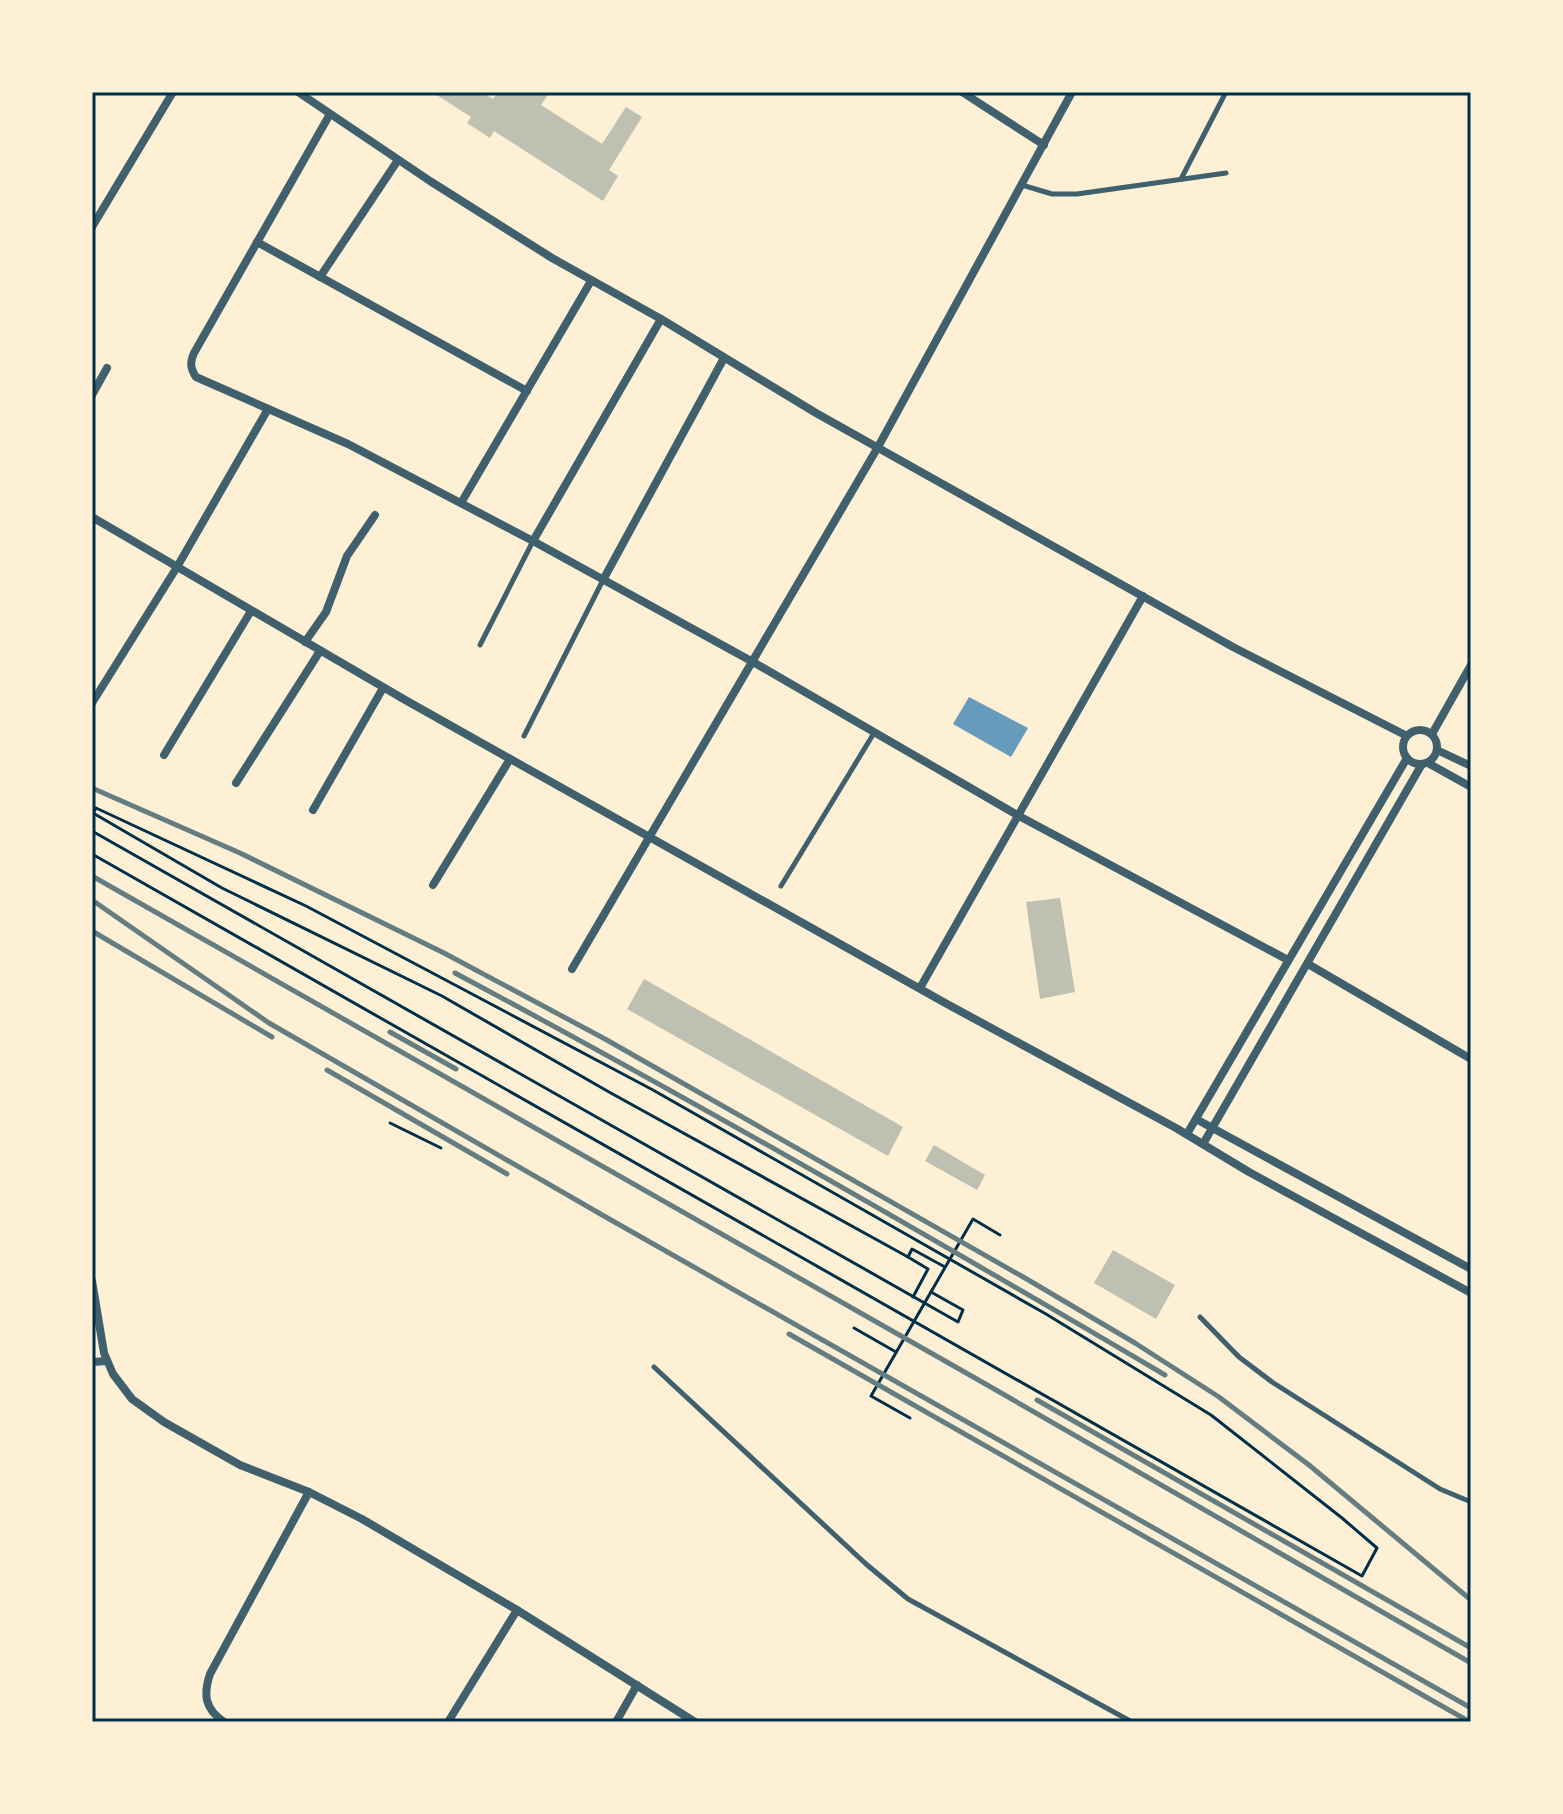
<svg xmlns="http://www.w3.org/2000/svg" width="1563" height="1814" font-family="Ubuntu,sans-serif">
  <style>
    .water { fill: #669bbc }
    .building { fill: #bec0b2 }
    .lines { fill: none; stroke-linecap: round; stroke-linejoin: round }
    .path { stroke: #003049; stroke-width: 3 }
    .service { stroke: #3f606c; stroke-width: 5 }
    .minor { stroke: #3f606c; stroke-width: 8 }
    .rail { stroke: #657d81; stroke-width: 5 }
    .neatline { fill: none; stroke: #003049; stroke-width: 3 }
  </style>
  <rect width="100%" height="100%" fill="#fdf0d5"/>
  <path class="water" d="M969 697 1028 728 1011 757 953 724Z"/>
  <g class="building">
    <path d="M432 92H481L493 99 498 92H550L541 105 602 144 626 107 642 117 609 170 618 176 603 201 494 131 490 138 467 123 471 117Z"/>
    <path d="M1060 898 1075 992 1040 999 1026 902Z"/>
    <path d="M644 979 903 1127 888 1156 627 1009Z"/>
    <path d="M934 1145 985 1175 977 1190 925 1161Z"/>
    <path d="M1113 1250 1175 1285 1156 1319 1094 1283Z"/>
  </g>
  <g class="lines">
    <g class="path">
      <path d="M92 831 958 1322 963 1310 931 1292"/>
      <path d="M92 854 1362 1576 1377 1548 1342 1518 1211 1415 1046 1314 653 1090 306 906 96 808 93 813 222 888 442 996 609 1092 908 1257 912 1249 945 1267"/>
      <path d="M390 1123 441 1148"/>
      <path d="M908 1257 928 1269 913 1297"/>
      <path d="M854 1328 896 1352"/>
      <path d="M910 1418 871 1396 973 1219 1000 1235"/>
    </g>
    <g class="service">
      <path d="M1181 179 1226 92"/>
      <path d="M1022 185 1052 194H1077L1226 173"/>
      <path d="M480 645 533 541"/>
      <path d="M524 736 603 580"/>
      <path d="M781 886 874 733"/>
      <path d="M1200 1317 1239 1357 1272 1382 1440 1489 1471 1502"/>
      <path d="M654 1367 866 1564 908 1599 1132 1722"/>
    </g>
    <g class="minor">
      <path d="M298 92 430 181 552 258 661 319 816 413 1233 647 1407 736"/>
      <path d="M962 92 1044 145"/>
      <path d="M330 114 194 353C190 362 190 368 196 377L348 444 533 541 753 662 1019 816 1288 960"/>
      <path d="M92 227 173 92"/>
      <path d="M257 242 527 391"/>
      <path d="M320 277 398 160"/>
      <path d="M92 395 107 368"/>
      <path d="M461 503 591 281"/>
      <path d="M92 517 407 701 947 1004 1176 1128 1249 1172 1471 1293"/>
      <path d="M533 541 661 319"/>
      <path d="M603 580 724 358"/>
      <path d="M305 642 326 612 347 556 375 515"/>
      <path d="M92 703 177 567 268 409"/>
      <circle cx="1420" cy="747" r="17"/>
      <path d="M1432 734 1471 665"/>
      <path d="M1437 750 1471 766"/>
      <path d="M164 755 251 611"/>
      <path d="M1428 763 1471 787"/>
      <path d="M236 783 320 651"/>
      <path d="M313 810 383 688"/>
      <path d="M433 885 510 759"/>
      <path d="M1308 964 1471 1059"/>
      <path d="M572 969 878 447 1072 92"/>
      <path d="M920 988 1143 596"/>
      <path d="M1196 1119 1471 1269"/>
      <path d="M1187 1134 1407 758"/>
      <path d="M1203 1144 1422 764"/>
      <path d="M92 1281 104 1353 113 1374 132 1399 164 1422 240 1465 309 1492 362 1519 517 1610 695 1722"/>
      <path d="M92 1362 107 1361"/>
      <path d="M224 1722C205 1709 203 1695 210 1674L309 1492"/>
      <path d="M448 1722 517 1610"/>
      <path d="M616 1722 637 1685"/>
    </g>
    <g class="rail">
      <path d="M92 788 240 853 444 953 605 1039 1025 1278 1135 1343 1219 1397 1309 1465 1471 1600"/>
      <path d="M92 876 982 1382 1471 1663"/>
      <path d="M92 900 269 1023 604 1216 1471 1708"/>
      <path d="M92 931 272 1037"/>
      <path d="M455 973C695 1101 931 1237 1165 1375"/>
      <path d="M390 1032 456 1069"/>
      <path d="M327 1070 507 1174"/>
      <path d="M789 1334 1470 1722"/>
      <path d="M1037 1400 1471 1648"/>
    </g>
  </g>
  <rect width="1563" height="1814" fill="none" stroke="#fdf0d5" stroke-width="188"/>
  <rect x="94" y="94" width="1375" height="1626" class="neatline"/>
</svg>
